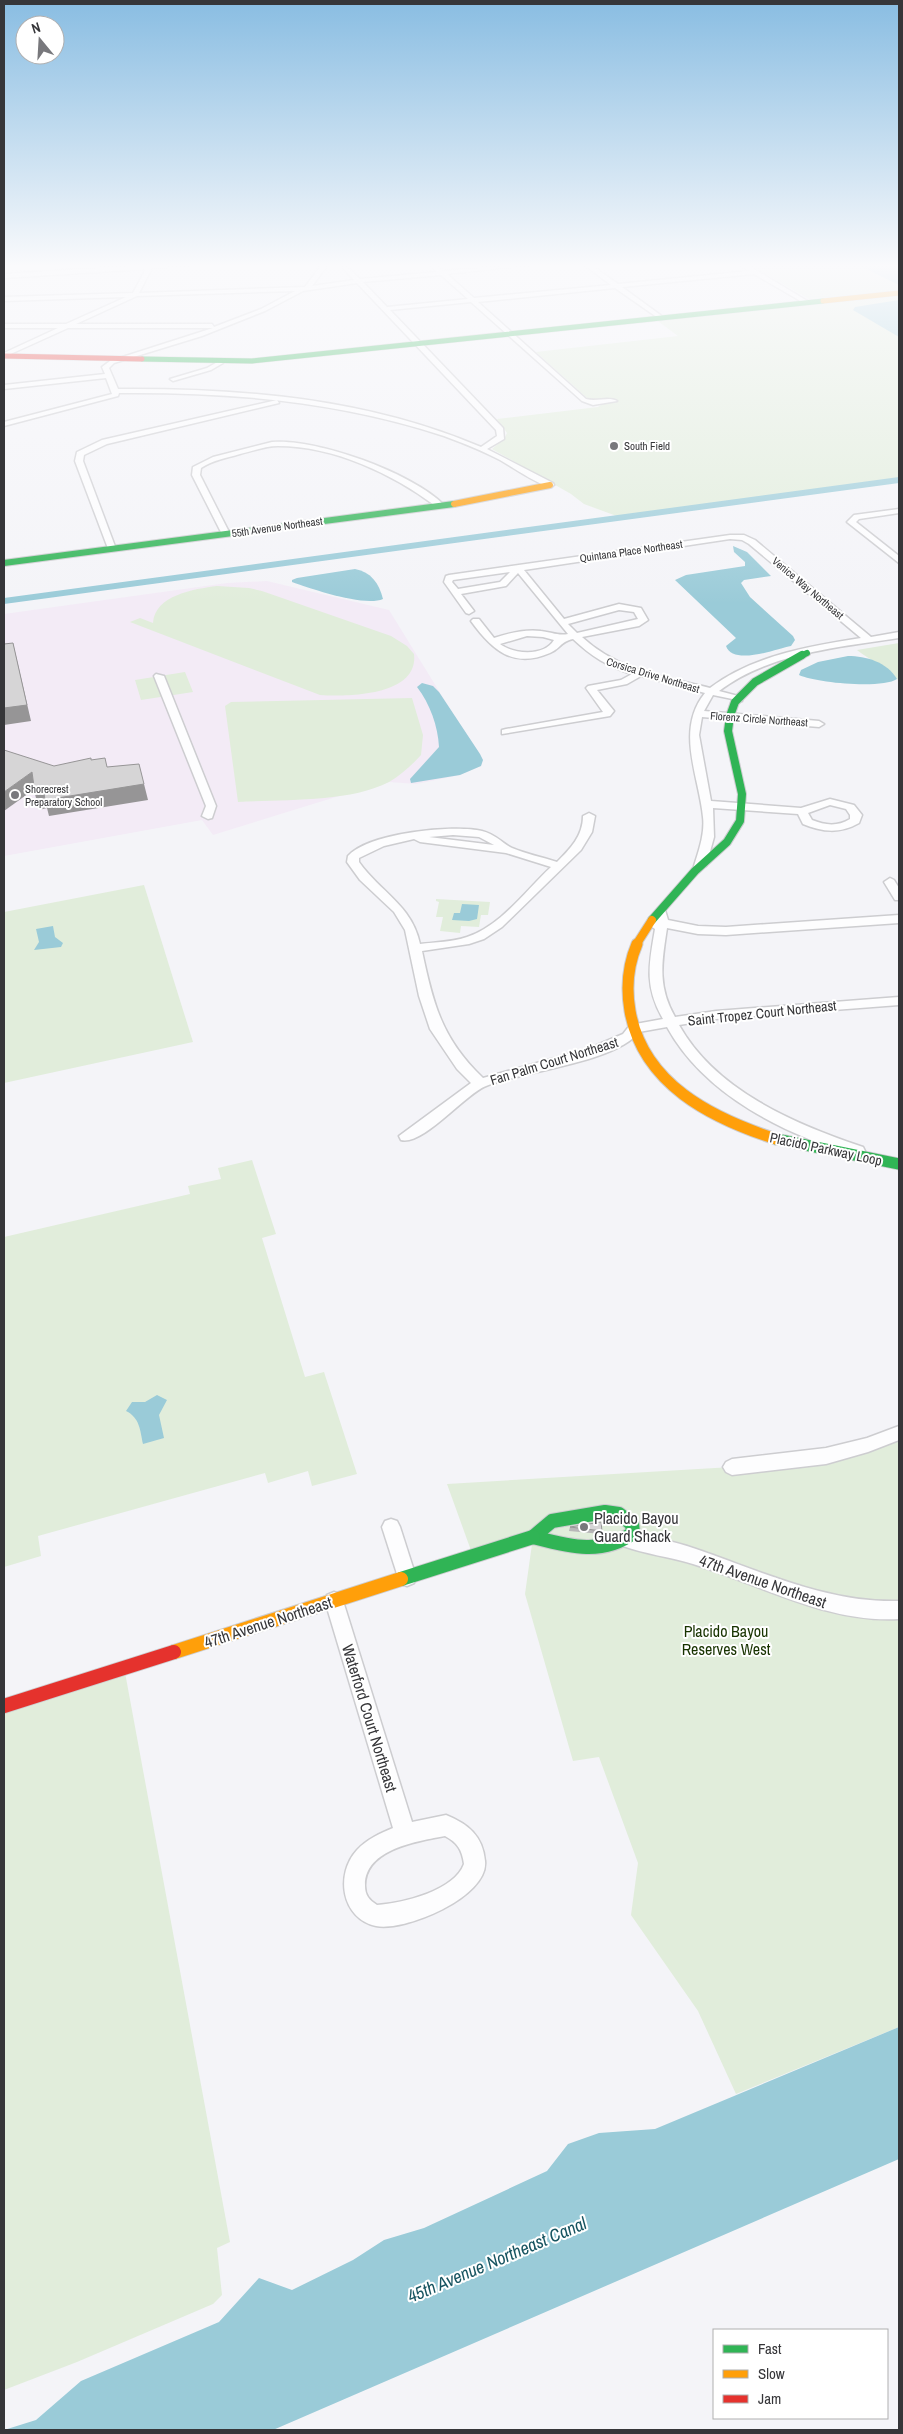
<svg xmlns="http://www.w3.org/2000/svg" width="903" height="2434" font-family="'Archivo Narrow',sans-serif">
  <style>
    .education { fill: #f3ebf6 }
    .green { fill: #e1eddb }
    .water { fill: #9acbd8 }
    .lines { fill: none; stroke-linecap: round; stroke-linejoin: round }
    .canal { fill: #9acbd8; fill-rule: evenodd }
    .street-casing { stroke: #cdcdd0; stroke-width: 3 }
    .fast-far4-casing { stroke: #cdcdd0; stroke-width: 6 }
    .fast-far3-casing { stroke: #cdcdd0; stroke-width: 8 }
    .fast-far2-casing { stroke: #cdcdd0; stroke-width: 10 }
    .fast-far1-casing { stroke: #cdcdd0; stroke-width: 13 }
    .fast-casing { stroke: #cdcdd0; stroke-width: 16 }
    .slow-far4-casing { stroke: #cdcdd0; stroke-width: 6 }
    .slow-far3-casing { stroke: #cdcdd0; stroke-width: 8 }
    .slow-far2-casing { stroke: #cdcdd0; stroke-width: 10 }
    .slow-far1-casing { stroke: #cdcdd0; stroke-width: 13 }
    .slow-casing { stroke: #cdcdd0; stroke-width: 16 }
    .jam-far1-casing { stroke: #cdcdd0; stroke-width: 6 }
    .jam-casing { stroke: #cdcdd0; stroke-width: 16 }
    .street { fill: #fdfdfe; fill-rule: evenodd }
    .fast-far4 { stroke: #30b455; stroke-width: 5 }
    .fast-far3 { stroke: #30b455; stroke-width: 6 }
    .fast-far2 { stroke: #30b455; stroke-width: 8 }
    .fast-far1 { stroke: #30b455; stroke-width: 11 }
    .fast { stroke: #30b455; stroke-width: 14 }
    .slow-far4 { stroke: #ff9f0a; stroke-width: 5 }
    .slow-far3 { stroke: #ff9f0a; stroke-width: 6 }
    .slow-far2 { stroke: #ff9f0a; stroke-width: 8 }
    .slow-far1 { stroke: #ff9f0a; stroke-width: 11 }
    .slow { stroke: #ff9f0a; stroke-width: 14 }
    .jam-far1 { stroke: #e5322d; stroke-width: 5 }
    .jam { stroke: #e5322d; stroke-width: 14 }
    .wall { fill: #b8b7b8 }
    .shaded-wall { fill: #969596 }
    .building { fill: #d6d5d6; stroke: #969596 }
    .poi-dot { fill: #78787c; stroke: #fff; stroke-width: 2 }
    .labels { text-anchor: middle; stroke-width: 4; stroke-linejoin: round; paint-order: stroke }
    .far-poi-label { font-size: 11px; fill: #363639; stroke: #fff; text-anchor: start }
    .far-street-label { font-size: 11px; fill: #363639; stroke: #fff }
    .street-label { font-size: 14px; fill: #363639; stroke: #fff }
    .near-poi-label { font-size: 16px; fill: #363639; stroke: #fff; text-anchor: start }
    .near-street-label { font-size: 16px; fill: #363639; stroke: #fff }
    .near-park-label { font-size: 16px; fill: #183300; stroke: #fff }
    .near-water-label { font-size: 18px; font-style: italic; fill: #175460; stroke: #fff }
  </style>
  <rect width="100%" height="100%" fill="#f4f4f8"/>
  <path class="education" d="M267 581 389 610 447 704 480 754 483 760 481 766 460 775 431 781 416 784 389 782 368 790 339 796 213 835 202 820 4 856V614L227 583Z"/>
  <g class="green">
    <path d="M747 263H899V291L809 299Z"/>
    <path d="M899 294V480L622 518 584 504 571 494 492 449 504 439 507 433 497 419 598 407 601 405 596 401 588 399 536 352 678 336 655 319Z"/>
    <path d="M217 586 249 588 262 591 391 636 407 646 414 654C419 696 348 697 320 695L130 622 140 618 153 623C155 595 194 589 217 586Z"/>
    <path d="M899 643V681C887 667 871 661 857 650Z"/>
    <path d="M185 672 193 692 141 700 135 680Z"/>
    <path d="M412 698 423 735 421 755C412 765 401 775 389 782 348 803 283 799 238 802L225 706 231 702Z"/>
    <path d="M144 885 193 1042 4 1083V912Z"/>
    <path d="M436 899 490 902 488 915H481L479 927 461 926 460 933 440 931 443 917H436L439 902 436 901Z"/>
    <path d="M252 1160 276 1234 262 1238 305 1377 324 1372 357 1474 312 1486 308 1471 268 1483 265 1473 38 1536 41 1556 4 1567V1237L190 1194 188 1186 221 1179 218 1168Z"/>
    <path d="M899 1433V2027L736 2094 698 2011 631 1915 638 1863 599 1757 573 1761 525 1594 533 1537 473 1556 447 1484 732 1467 868 1445Z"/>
    <path d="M124 1667 230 2242 217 2248 222 2295 213 2304 77 2362 4 2390V1706Z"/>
  </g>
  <g class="water">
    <path d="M854 263H899V285Z"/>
    <path d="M899 300V337L853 310 855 307Z"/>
    <path d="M733 546 747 552 771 576 744 580 741 583 750 597 793 636 795 640 791 646C776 649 733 666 726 646L736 638 675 580 686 575 745 566V562L734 552Z"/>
    <path d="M355 569C371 572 379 583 383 599 364 607 312 589 292 582V580L297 578Z"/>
    <path d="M848 656C866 656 887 662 897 679 882 689 816 683 799 675L801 670 818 662Z"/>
    <path d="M422 683 433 686 439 692 480 754 483 760 481 766 460 775 411 783 410 779 439 747C438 726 430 704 417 687Z"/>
    <path d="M462 904 479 905 477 919 469 921 452 920 454 913H460Z"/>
    <path d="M53 926 55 937 63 943 61 947 34 950 39 942 36 929Z"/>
    <path d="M157 1395 167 1400 159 1415 164 1438 143 1444C140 1430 140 1418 126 1411L132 1402H145Z"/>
    <path d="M899 2027V2159L273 2430H4L36 2420 81 2381 219 2322 259 2278 292 2290 353 2260 384 2240 424 2228 547 2171 568 2144 599 2133 655 2129Z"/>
  </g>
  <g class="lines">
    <path class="canal" d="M899 477V483L4 604V598Z"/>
    <defs>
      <g id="street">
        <path d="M149 263H208L152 268 139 293 305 287 323 263H329L312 286 354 280 342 267 345 265 360 279 437 272 428 263H434L443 271 546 263 447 274 474 298 611 285 582 263H588L618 284 749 271 737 263H744L809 302 804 303 754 274 622 287 663 317 661 320 615 288 478 302 586 399C597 402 609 396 617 401L593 405 582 401 471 302 390 310 503 428 504 439 487 449 553 483 554 485 550 487C533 482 516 469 500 460 483 451 463 443 444 436 338 401 230 392 119 393L118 396 4 426V422L112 394 106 378 4 389V385L105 374 102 367 110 361 213 328H68L4 357V353L58 328H4V324H66L126 297 4 301V297L133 293 146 269 4 278V274L148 265ZM441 275 468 299 387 307 363 282ZM357 283 496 430 497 436 481 447C366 398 242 388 118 389L109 368 114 363 202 336 265 311 303 291ZM295 291 261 309 214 327 212 324H76L137 296Z"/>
        <path d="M221 360 223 363 211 370 173 381 170 379 207 368Z"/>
        <path d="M277 400 279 403 107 444 84 455 83 461 116 549 109 551 75 461 77 452 102 440Z"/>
        <path d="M272 442C316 438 413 473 444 505L437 507C393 474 334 446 278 446 265 446 253 451 240 454 227 458 213 460 201 468L200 475 230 534 223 536 192 475 193 467 213 457Z"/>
        <path d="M899 509V513L859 519 856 522 899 556V563L847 522 854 515Z"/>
        <path d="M730 535H744L755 540 871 637 899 632V638C839 647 769 653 719 691L742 697V701L713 695 704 711 819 721 824 724 819 727 702 717 699 735 711 801 801 808 830 799 854 805 862 815 859 823C840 834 822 832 803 824L798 814 713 808 714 837 706 866 700 869 694 866C699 850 705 833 703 817 699 776 675 730 705 693L641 676 627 684 597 690 614 711 610 716 502 734V730L506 729 603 712 586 688 588 686 621 680 632 674C608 667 591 656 573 639 560 642 561 648 550 653 513 669 492 650 471 621L473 619H479L494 638C509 633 525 629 541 631 551 632 558 636 568 634L518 573 506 586 461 594 474 611 469 614 466 613 444 582 446 576 449 575ZM730 539 742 540 749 544 861 638C809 646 752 656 710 688 662 676 619 671 582 637L639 626 648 620 641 608 619 604 564 619 524 570ZM510 572 500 582 458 589 452 582 453 580ZM619 610 634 612 638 619 577 633 568 624ZM527 636 543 637 554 640C544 657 513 654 500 644ZM830 805 846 809 850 815V819C837 827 825 825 812 820L808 813Z"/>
        <path d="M156 674 164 676 216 806 212 818 208 819 202 816 206 806 154 676Z"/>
        <path d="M589 813 595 816 592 832 581 850 502 927 484 939 469 944 422 951C433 1004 442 1039 483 1078L590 1048 623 1034 630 1025 663 1019C644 986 649 964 655 929L649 925 656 921 657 910H665L668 920 698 926 726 927 899 915V923L726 935 698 934 667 928C662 961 657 986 675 1017L716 1011 899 997V1005L716 1019 679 1025C716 1091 795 1124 863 1147L865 1151 863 1155 858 1156C786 1135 705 1096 667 1027L639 1032C616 1062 524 1071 486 1086 465 1094 423 1146 401 1140L399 1136 471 1083 457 1069 430 1029 419 996 405 930 394 912 360 880 347 862 348 856C368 833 454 824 482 831 495 834 502 843 512 848 526 854 542 857 557 862 570 849 583 836 583 816ZM453 835 479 837 494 845 429 837ZM414 839 420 842 506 853 551 867C525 891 502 925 467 937 452 942 436 942 420 944 412 905 380 892 359 862V858L384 846Z"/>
        <path d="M890 878 894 880 899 888V900H895L884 882Z"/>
        <path d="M899 1426V1440L868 1452 826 1464 732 1475 726 1472 723 1467 726 1462 732 1459 826 1448 867 1438Z"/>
        <path d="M391 1519 397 1521 400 1527 416 1577 414 1583 407 1586 400 1583 398 1577 382 1527 385 1521Z"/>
        <path d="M629 1532C651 1537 674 1541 696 1549 763 1572 828 1603 899 1601V1619C826 1623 762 1585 693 1564 670 1557 645 1554 623 1546L620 1540 623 1534Z"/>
        <path d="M334 1592 341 1595 343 1601 412 1822 446 1815C468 1824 483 1836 485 1861 489 1897 404 1932 376 1926 341 1918 335 1874 357 1850 367 1839 381 1833 393 1828L325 1601 327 1595ZM445 1836C458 1843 462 1850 464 1864 454 1891 403 1903 377 1905 369 1900 365 1895 365 1886 364 1849 418 1841 445 1836Z"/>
      </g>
      <path id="fast-far4" d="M142 359 252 361 823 301"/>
      <g id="fast-far3">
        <path d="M4 563 454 504"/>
        <path d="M799 657 807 653"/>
      </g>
      <path id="fast-far2" d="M652 920 695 871 727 842 740 821 742 794 728 731 730 716 735 702 755 682 802 655"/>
      <path id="fast-far1" d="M776 1139 899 1164"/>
      <g id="fast">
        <path d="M605 1512 619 1514 632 1524 633 1533C602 1556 568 1546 533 1537L552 1521Z"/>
        <path d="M401 1579 533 1537"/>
      </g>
      <path id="slow-far4" d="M823 301 899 293"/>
      <path id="slow-far3" d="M454 504 550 485"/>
      <path id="slow-far2" d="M636 945 652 920"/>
      <path id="slow-far1" d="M637 944C628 965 626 988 630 1011 643 1084 711 1118 776 1139"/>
      <path id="slow" d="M174 1652 401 1579"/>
      <path id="jam-far1" d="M4 356 142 359"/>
      <path id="jam" d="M4 1706 174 1652"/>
    </defs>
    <use href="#street" class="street-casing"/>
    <use href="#fast-far4" class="fast-far4-casing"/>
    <use href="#fast-far3" class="fast-far3-casing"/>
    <use href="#fast-far2" class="fast-far2-casing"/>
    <use href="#fast-far1" class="fast-far1-casing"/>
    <use href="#fast" class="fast-casing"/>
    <use href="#slow-far4" class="slow-far4-casing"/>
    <use href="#slow-far3" class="slow-far3-casing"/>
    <use href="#slow-far2" class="slow-far2-casing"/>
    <use href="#slow-far1" class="slow-far1-casing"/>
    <use href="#slow" class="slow-casing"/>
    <use href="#jam-far1" class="jam-far1-casing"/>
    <use href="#jam" class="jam-casing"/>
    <use href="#street" class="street"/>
    <use href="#fast-far4" class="fast-far4"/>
    <use href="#fast-far3" class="fast-far3"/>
    <use href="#fast-far2" class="fast-far2"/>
    <use href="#fast-far1" class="fast-far1"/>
    <use href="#fast" class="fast"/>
    <use href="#slow-far4" class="slow-far4"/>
    <use href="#slow-far3" class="slow-far3"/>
    <use href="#slow-far2" class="slow-far2"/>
    <use href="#slow-far1" class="slow-far1"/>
    <use href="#slow" class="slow"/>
    <use href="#jam-far1" class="jam-far1"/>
    <use href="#jam" class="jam"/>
  </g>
  <path class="wall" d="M570 1527 602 1531 601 1534 569 1531Z"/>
  <g class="shaded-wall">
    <path d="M13 643 31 721 4 725V708Z"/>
    <path d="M32 772 36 788 4 811V792Z"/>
    <path d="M144 784 148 800 49 816 47 808 39 810 35 794Z"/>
  </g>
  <g class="building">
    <path d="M13 643 27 705 4 708V644Z"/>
    <path d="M4 750 54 766 91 758V760L105 758 107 767 139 764 144 784 45 800 44 793 35 794 32 772 4 792Z"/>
    <path d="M601 1522 602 1531 570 1527Z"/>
  </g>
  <linearGradient id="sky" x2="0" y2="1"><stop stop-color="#89bde2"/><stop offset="0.44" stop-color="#fafafc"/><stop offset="1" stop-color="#fafafc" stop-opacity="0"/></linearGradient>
  <rect width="903" height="604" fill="url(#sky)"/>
  <g class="poi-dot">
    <circle cx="614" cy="446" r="5"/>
    <circle cx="15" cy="795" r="5"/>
    <circle cx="584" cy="1527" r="5"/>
  </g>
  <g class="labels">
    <g class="far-poi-label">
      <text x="624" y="450">South Field</text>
      <text x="25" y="793">Shorecrest<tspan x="25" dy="13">Preparatory School</tspan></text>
    </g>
    <g class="far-street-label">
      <text transform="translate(277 527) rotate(-8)" y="4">55th Avenue Northeast</text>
      <text transform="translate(631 551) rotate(-8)" y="4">Quintana Place Northeast</text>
      <text transform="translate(808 588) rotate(40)" y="4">Venice Way Northeast</text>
      <text transform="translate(653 675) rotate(17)" y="4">Corsica Drive Northeast</text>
      <text transform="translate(759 719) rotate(4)" y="4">Florenz Circle Northeast</text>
    </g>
    <g class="street-label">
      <text transform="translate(762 1013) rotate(-6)" y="5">Saint Tropez Court Northeast</text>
      <text transform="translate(554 1061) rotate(-17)" y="5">Fan Palm Court Northeast</text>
      <text transform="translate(826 1149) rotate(12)" y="5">Placido Parkway Loop</text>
    </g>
    <g class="near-poi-label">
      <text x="594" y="1524">Placido Bayou<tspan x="594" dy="18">Guard Shack</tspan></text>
    </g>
    <g class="near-street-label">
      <text transform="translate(763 1581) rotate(19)" y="6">47th Avenue Northeast</text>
      <text transform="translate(268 1622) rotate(-18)" y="6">47th Avenue Northeast</text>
      <text transform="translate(370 1718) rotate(73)" y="6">Waterford Court Northeast</text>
    </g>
    <g class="near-park-label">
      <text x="726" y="1637">Placido Bayou<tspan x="726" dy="18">Reserves West</tspan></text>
    </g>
    <g class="near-water-label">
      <text transform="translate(497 2260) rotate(-23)" y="6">45th Avenue Northeast Canal</text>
    </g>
  </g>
  <rect width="903" height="2434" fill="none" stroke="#363639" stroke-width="10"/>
  <rect x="713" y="2329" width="175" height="90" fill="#ffffff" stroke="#afafb0"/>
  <rect x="723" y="2345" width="25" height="8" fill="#30b455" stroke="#afafb0"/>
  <text x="758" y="2354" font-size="15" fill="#363639">Fast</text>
  <rect x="723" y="2370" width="25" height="8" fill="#ff9f0a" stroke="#afafb0"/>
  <text x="758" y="2379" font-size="15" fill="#363639">Slow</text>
  <rect x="723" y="2395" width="25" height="8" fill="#e5322d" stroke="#afafb0"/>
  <text x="758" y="2404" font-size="15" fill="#363639">Jam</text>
  <g transform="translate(40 40) rotate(342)"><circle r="24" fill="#ffffff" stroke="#afafb0"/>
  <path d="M0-4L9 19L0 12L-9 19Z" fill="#78787c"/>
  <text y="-8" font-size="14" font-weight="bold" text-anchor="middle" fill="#363639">N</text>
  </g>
</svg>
